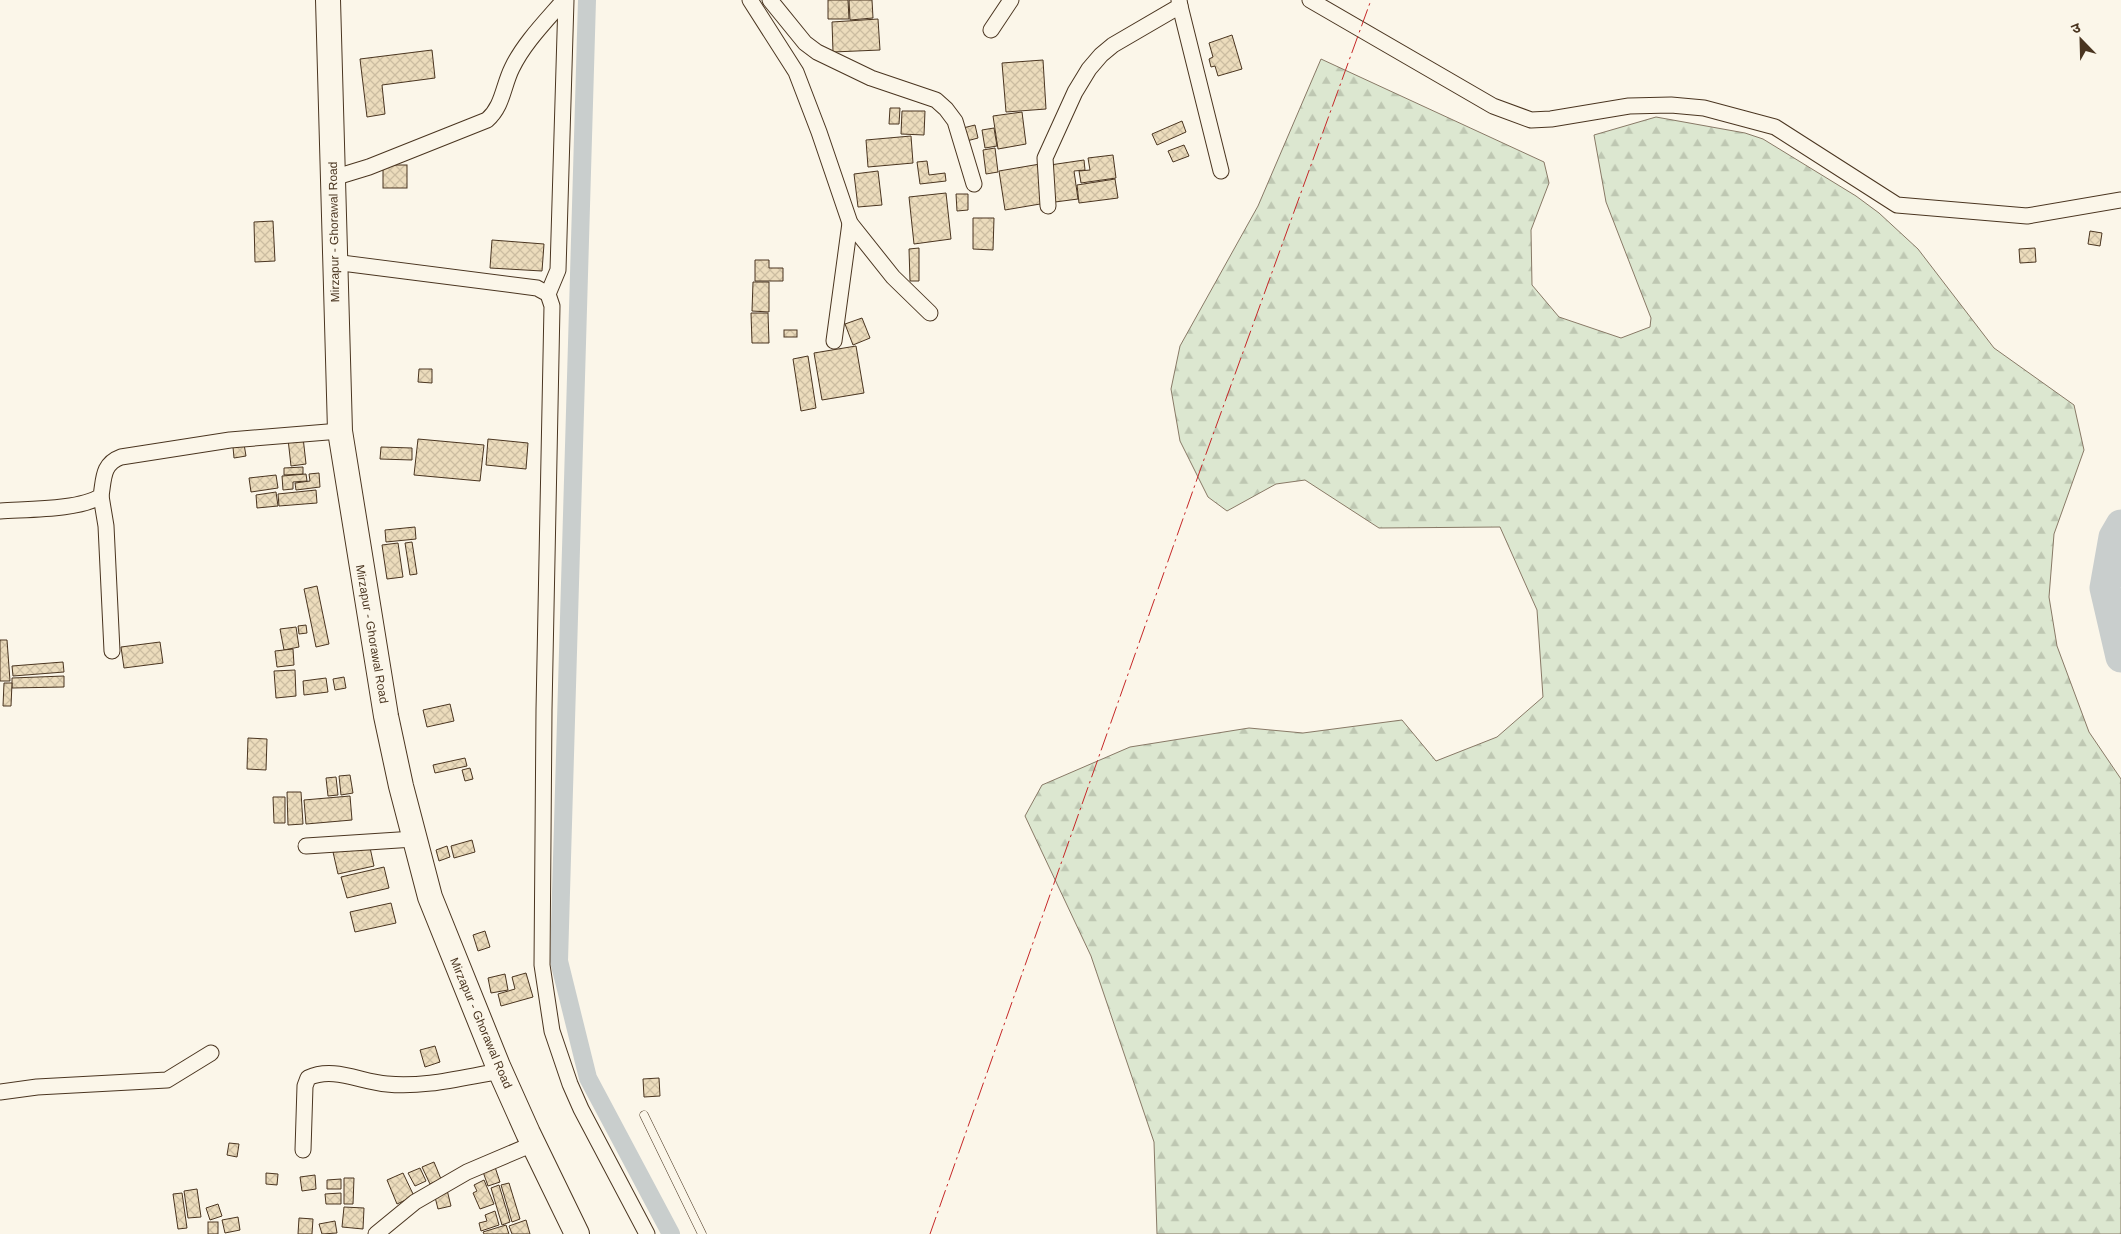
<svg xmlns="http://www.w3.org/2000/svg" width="2121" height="1234" font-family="Arial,'Noto Sans Devanagari',sans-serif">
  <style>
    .forest { fill: url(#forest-firs); stroke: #887966 }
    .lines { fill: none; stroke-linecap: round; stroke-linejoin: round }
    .canal { stroke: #c9cecd; stroke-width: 18 }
    .river { stroke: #c9cecd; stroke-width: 31 }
    .building { fill: url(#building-cross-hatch); stroke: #4a3520 }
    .service-casing { stroke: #4a3520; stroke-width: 9 }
    .minor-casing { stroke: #4a3520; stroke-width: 17 }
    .primary-casing { stroke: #4a3520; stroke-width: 26 }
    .service { stroke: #fbf6e9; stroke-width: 8 }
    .minor { stroke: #fbf6e9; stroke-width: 15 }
    .primary { stroke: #fbf6e9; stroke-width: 24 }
    .power { stroke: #c62828; stroke-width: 1; stroke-dasharray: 18 4 2.5 4; stroke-linecap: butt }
    .labels { text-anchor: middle; stroke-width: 4; stroke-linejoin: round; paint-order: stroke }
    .street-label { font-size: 12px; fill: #4a3520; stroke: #fbf6e9 }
  </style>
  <defs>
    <pattern id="forest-firs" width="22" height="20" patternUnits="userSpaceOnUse" patternTransform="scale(1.25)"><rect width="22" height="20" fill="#dce7d0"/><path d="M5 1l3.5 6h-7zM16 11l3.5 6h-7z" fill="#bec7b2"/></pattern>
    <pattern id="building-cross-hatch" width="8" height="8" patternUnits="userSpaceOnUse" patternTransform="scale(1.25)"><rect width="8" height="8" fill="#ecdcbc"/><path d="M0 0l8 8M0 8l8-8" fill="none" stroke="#ccbda1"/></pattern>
  </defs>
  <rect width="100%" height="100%" fill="#fbf6e9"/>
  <path class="forest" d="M1321 59 1544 162 1549 183 1531 230 1532 285 1559 317 1621 338 1650 327 1651 318 1606 202 1594 135 1656 117 1745 133 1763 139 1856 196 1879 213 1918 249 1994 348 2074 405 2084 450 2054 534 2049 597 2057 646 2089 732 2121 779V1234H1157L1154 1142 1091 956 1025 816 1042 785 1130 747 1249 728 1303 733 1402 720 1436 761 1497 737 1543 697 1537 610 1500 527 1379 528 1305 480 1276 484 1227 511 1208 497 1180 441 1171 389 1180 346 1258 206Z"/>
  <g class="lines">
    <path class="canal" d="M587 0 559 961 588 1078 671 1234"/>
    <path class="river" d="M2121 525 2114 537 2105 588 2121 657"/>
  </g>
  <g class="building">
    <path d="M828 0H848L849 19H828Z"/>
    <path d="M849 0H872L873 18 850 20Z"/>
    <path d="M878 19 880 50 833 52 832 22Z"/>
    <path d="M1232 35 1242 69 1218 76 1215 66 1211 67 1209 59 1213 57 1209 43Z"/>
    <path d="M432 50 435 78 382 85 385 114 367 117 360 59Z"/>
    <path d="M1043 60 1046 109 1006 112 1002 63Z"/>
    <path d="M890 108H900L899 124H889Z"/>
    <path d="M902 111H925L924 135 901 134Z"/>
    <path d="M1022 112 1026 144 998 149 993 116Z"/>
    <path d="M1182 121 1186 132 1157 145 1152 134Z"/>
    <path d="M975 125 978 138 963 142 959 129Z"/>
    <path d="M994 128 997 146 985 148 982 130Z"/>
    <path d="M911 136 913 163 868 167 866 140Z"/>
    <path d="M1184 145 1189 156 1173 162 1168 151Z"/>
    <path d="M995 148 998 172 986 174 983 150Z"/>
    <path d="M1113 155 1116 178 1081 183 1079 171 1090 170 1088 158Z"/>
    <path d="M1084 160 1085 170 1074 171 1078 199 1055 202 1050 165Z"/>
    <path d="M927 161 929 175 945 173 946 181 920 184 917 162Z"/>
    <path d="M1040 164 1046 203 1005 210 999 171Z"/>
    <rect x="383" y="165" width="24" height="23"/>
    <path d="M878 171 882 205 858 207 854 174Z"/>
    <path d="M1115 179 1118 198 1079 203 1077 185Z"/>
    <path d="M946 193 951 239 914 244 909 197Z"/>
    <path d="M956 194H968V210L957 211Z"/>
    <path d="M973 218H994L993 250 973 249Z"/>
    <path d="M273 221 275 261 255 262 254 222Z"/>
    <path d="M2090 231 2102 233 2100 246 2088 244Z"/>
    <path d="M492 240 544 244 542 271 490 268Z"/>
    <path d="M919 248V281H910L909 249Z"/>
    <path d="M2035 248 2036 262 2020 263 2019 249Z"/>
    <path d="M755 260H769V268H783V281H755Z"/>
    <path d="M753 282H769V312L752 311Z"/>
    <path d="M751 313H768L769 343H752Z"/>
    <path d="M862 318 870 338 853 345 845 324Z"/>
    <rect x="784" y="330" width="13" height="7"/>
    <path d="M856 346 864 393 822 400 814 353Z"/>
    <path d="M808 356 816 408 801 411 793 359Z"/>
    <path d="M419 369H432V383L418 382Z"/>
    <path d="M303 437 306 464 291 466 288 439Z"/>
    <path d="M418 439 484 445 480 481 414 475Z"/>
    <path d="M488 439 528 443 526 469 486 465Z"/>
    <path d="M244 444 246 456 234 458 233 447Z"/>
    <path d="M381 447 412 448V460L380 459Z"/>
    <path d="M303 467V474L284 475V468Z"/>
    <path d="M319 473 320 487 296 490 295 483 310 481 309 474Z"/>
    <path d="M306 474 307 481 293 482V489L283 490 282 476Z"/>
    <path d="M276 475 278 488 251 492 249 478Z"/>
    <path d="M316 490 317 503 279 506 278 494Z"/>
    <path d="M276 492 278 506 257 508 256 495Z"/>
    <path d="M415 527 416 539 386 542 385 530Z"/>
    <path d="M412 542 417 574 410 575 405 543Z"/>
    <path d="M398 543 403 577 387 579 382 545Z"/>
    <path d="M317 586 329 644 316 647 304 589Z"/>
    <path d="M306 625 307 633 299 634 298 626Z"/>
    <path d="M296 627 299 647 284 650 280 629Z"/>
    <path d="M0 640H7L10 681H0Z"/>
    <path d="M160 642 163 663 124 668 121 647Z"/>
    <path d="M293 649 294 665 277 667 275 651Z"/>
    <path d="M63 662 64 672 13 676 12 666Z"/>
    <path d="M295 670 296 696 276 698 274 671Z"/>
    <path d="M64 676V687L12 688V678Z"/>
    <path d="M344 677 346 688 335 690 333 679Z"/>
    <path d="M326 678 328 692 304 695 303 681Z"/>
    <path d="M4 683H12L11 706H3Z"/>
    <path d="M450 704 454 721 427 727 423 710Z"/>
    <path d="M248 738 267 739 266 770 247 769Z"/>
    <path d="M465 758 467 766 435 773 433 765Z"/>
    <path d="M470 768 473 779 465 781 462 770Z"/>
    <path d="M350 775 353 793 341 795 339 776Z"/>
    <path d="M336 777 338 795 328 796 326 778Z"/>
    <path d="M287 792H301L303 824 288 825Z"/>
    <path d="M350 796 352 820 306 824 304 800Z"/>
    <path d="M273 797H285V823H274Z"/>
    <path d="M472 840 475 852 454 858 451 846Z"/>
    <path d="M369 843 374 866 338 874 333 852Z"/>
    <path d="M447 846 450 857 439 861 436 850Z"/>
    <path d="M384 867 389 888 347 898 341 877Z"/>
    <path d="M391 903 396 923 355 932 350 912Z"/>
    <path d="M485 931 490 947 478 951 473 935Z"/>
    <path d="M526 973 533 997 501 1006 498 994 515 989 512 977Z"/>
    <path d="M505 974 508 990 491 993 488 978Z"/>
    <path d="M435 1046 440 1062 425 1067 420 1050Z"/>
    <path d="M659 1078 660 1096 644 1097 643 1079Z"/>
    <path d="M229 1143 239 1144 237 1157 227 1155Z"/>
    <path d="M434 1162 441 1179 430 1184 422 1167Z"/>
    <path d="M494 1164 500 1182 488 1186 482 1169Z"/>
    <path d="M420 1168 426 1181 415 1186 408 1173Z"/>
    <path d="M266 1173 278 1174 277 1185 266 1184Z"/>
    <path d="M403 1173 414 1196 397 1204 387 1180Z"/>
    <path d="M315 1175 316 1189 302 1191 300 1177Z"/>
    <path d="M344 1178H354L353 1204H344Z"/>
    <path d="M341 1179V1189H327V1180Z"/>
    <path d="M484 1180 494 1204 480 1209 473 1193 477 1191 474 1185Z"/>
    <path d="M509 1183 520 1219 512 1222 501 1185Z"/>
    <path d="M499 1185 510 1222 502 1225 491 1188Z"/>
    <path d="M197 1189 201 1217 188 1218 184 1191Z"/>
    <path d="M447 1190 451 1206 438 1209 434 1193Z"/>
    <path d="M182 1193 187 1228 178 1229 173 1194Z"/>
    <path d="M341 1193V1204H326L325 1194Z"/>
    <path d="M218 1204 222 1216 210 1220 206 1208Z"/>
    <path d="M344 1207 364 1208 363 1229 342 1227Z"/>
    <path d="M495 1211 499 1225 481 1231 479 1223 487 1221 485 1215Z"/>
    <path d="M238 1217 240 1230 225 1233 222 1220Z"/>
    <path d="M299 1218 313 1219 312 1234H298Z"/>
    <path d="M526 1220 530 1234H512L509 1226Z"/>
    <path d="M335 1221 337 1233 322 1234 319 1224Z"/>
    <rect x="208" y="1222" width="10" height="12"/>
    <path d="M506 1225 509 1234H484L483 1232Z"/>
  </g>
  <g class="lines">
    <defs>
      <path id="service" d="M644 1115 702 1234"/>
      <g id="minor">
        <path d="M750 0 796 72 819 132 850 223 893 277 930 313"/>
        <path d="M770 0 805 43 817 52 871 78 936 100 946 109 955 121 974 184"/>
        <path d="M1310 0 1493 106 1531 120 1551 119 1629 106 1671 105 1704 108 1775 127 1897 205 2027 216 2121 200"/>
        <path d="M1180 6 1221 171"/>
        <path d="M991 30 1011 0"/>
        <path d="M333 178 369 167 487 120C503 106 503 86 512 68 524 43 546 21 564 0"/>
        <path d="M1048 206 1045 158 1075 92 1089 69 1101 55 1113 45 1180 6 1179 0"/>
        <path d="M334 262 537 288 548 294 552 306 544 710 542 965 552 1031 570 1084 581 1109 647 1234"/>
        <path d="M548 294 558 270 566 0"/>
        <path d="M834 341 850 223"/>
        <path d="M101 496 106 526 112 651"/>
        <path d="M0 511C27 509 80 510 101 496 104 479 102 464 121 457L230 440 340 431"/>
        <path d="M306 846 414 839"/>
        <path d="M0 1092 37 1087 167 1080 211 1053"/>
        <path d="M303 1150 305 1086 308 1078C333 1066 361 1082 387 1084 424 1088 464 1077 501 1071"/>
        <path d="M376 1234 415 1202 467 1172 533 1144"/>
      </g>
      <path id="primary" d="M328 0 340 431 386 716 401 786 430 897 498 1066 528 1133 577 1234"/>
    </defs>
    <use href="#service" class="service-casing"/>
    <use href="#minor" class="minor-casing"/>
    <use href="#primary" class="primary-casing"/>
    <use href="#service" class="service"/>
    <use href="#minor" class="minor"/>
    <use href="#primary" class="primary"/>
    <path class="power" d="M930 1234 1202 465 1371 0"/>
  </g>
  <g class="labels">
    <g class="street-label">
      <text transform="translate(334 232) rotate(-91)" y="4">Mirzapur - Ghorawal Road</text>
      <text transform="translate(372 634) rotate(80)" y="4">Mirzapur - Ghorawal Road</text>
      <text transform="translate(481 1023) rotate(67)" y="4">Mirzapur - Ghorawal Road</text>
    </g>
  </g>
  <g transform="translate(2081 40) rotate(337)" stroke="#fbf6e9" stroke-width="4" paint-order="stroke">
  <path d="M0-4L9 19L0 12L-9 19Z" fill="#4a3520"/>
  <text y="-8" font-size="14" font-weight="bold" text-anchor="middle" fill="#4a3520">उ</text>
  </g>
</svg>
